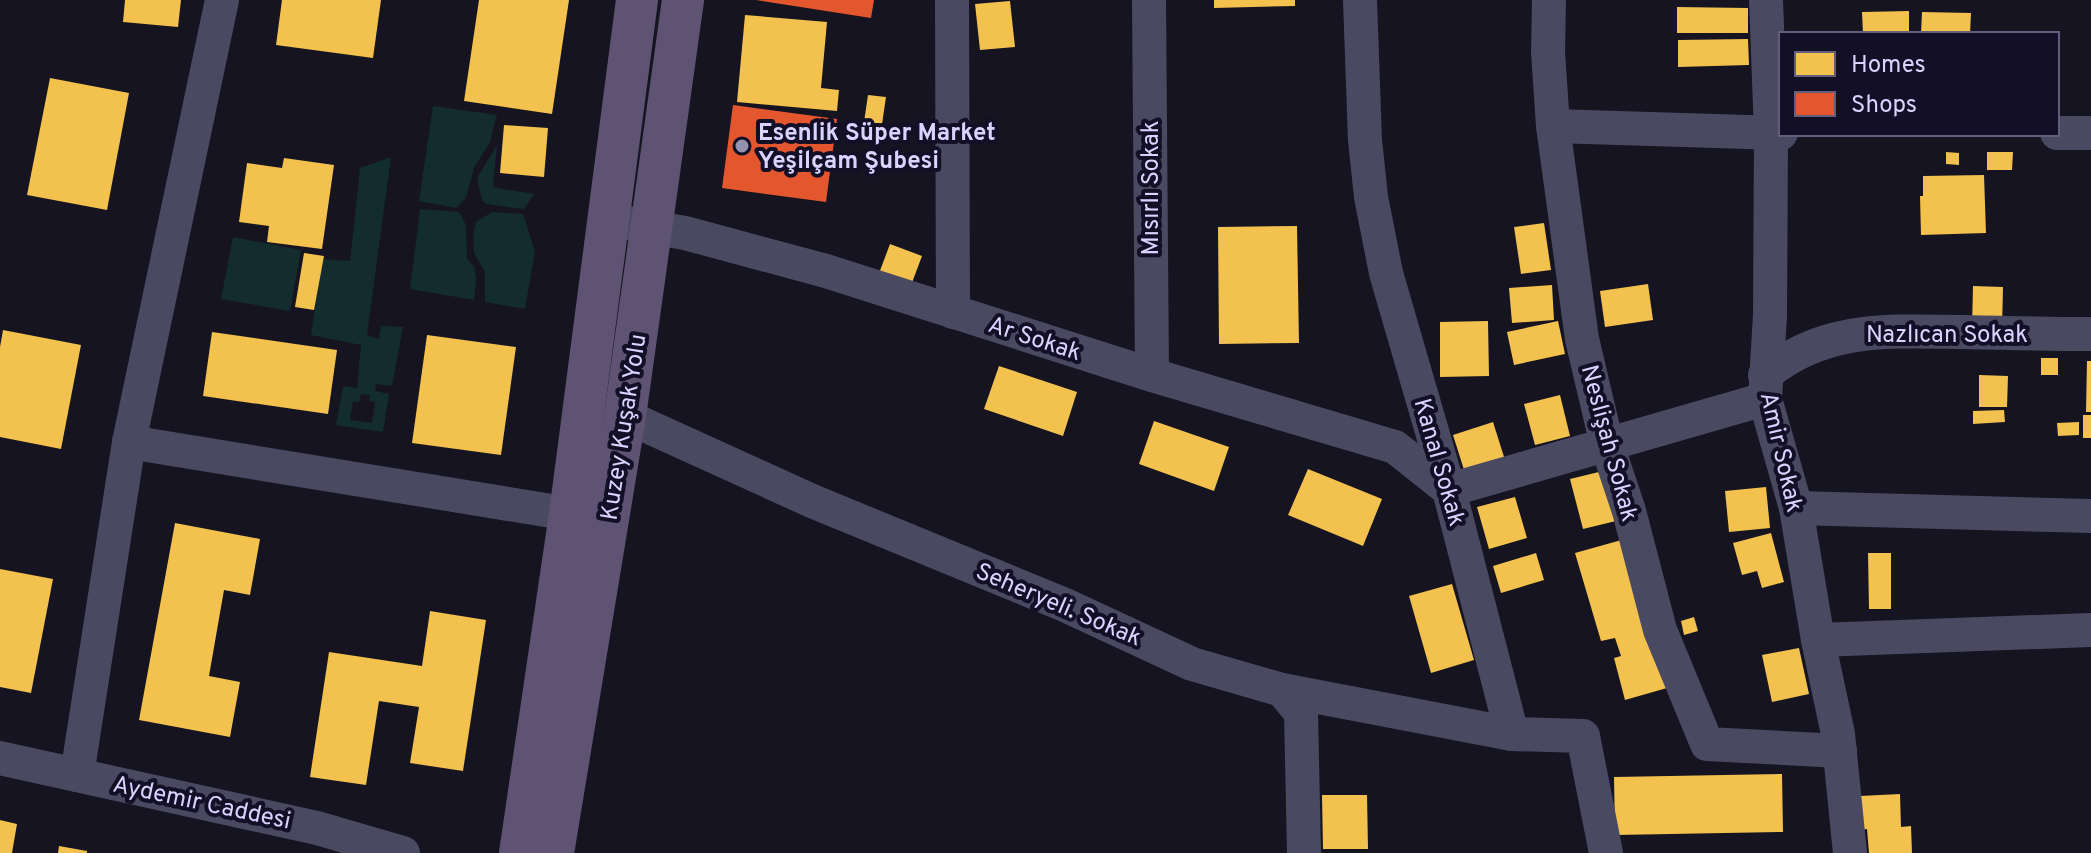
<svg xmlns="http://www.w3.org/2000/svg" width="2091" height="853" font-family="Overpass,sans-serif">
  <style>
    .green { fill: #132c2d; fill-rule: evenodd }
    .homes { fill: #f2c14e }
    .shops { fill: #e4572e }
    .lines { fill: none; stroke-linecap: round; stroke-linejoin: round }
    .minor { stroke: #4a4962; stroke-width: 34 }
    .major { stroke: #5e5373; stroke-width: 42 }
    .poi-dot { fill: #9591b1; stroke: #130f26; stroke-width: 3 }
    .labels { text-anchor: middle; stroke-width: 8; stroke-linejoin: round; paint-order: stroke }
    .poi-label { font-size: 24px; font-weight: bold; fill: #d9d4ff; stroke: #130f26; text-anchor: start }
    .street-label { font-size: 24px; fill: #d9d4ff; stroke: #130f26 }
  </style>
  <rect width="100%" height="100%" fill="#161421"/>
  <g class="green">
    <path d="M433 106 497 115 490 142 474 168 466 198 456 208 419 201Z"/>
    <path d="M497 145 493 187 534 194 524 209 486 204 482 200 477 178Z"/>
    <path d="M391 157 367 335 379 339 381 326 403 327 392 386 376 384 375 391 389 394 383 432 336 425 343 386 357 388 361 345 311 335 322 259 350 261 360 168ZM361 394 370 395 369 401 375 402 372 423 350 420 353 401 359 402Z"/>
    <path d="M420 209 459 212 466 225 467 259 474 267 476 278 474 300 410 289Z"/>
    <path d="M492 212 523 214 535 251 525 309 485 302V272L474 253 473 237 476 222Z"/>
    <path d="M233 237 301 250 290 311 221 299Z"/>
  </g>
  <g class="homes">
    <path d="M125 0H181L178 27 123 22Z"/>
    <path d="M282 0H381L373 58 276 45Z"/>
    <path d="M479 0H569L552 114 464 101Z"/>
    <path d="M1214 0H1295V6L1214 8Z"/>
    <path d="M1010 1 1015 47 980 50 975 4Z"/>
    <path d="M1677 7 1748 8V33H1677Z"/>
    <path d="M1909 11V34H1863L1862 12Z"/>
    <path d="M1922 12 1971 13 1970 34H1921Z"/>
    <path d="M745 15 827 22 821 88 839 90 837 111 737 102Z"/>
    <path d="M1748 39 1749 65 1678 67V40Z"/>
    <path d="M50 78 129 93 107 210 27 195Z"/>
    <path d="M868 95 886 97 881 131 863 129Z"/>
    <path d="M504 125 548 128 544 177 500 173Z"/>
    <path d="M1946 152 1959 153V165L1946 164Z"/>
    <path d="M1987 152H2013L2012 170H1987Z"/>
    <path d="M284 158 334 165 322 249 267 242 269 226 239 222 247 163 282 168Z"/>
    <path d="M1984 175 1986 233 1921 235 1920 196H1923V176Z"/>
    <path d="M1544 223 1551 270 1521 274 1514 227Z"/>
    <path d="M1297 226 1299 343 1219 344 1218 227Z"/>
    <path d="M890 244 922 256 910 288 878 276Z"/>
    <path d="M304 253 324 256 314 310 295 307Z"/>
    <path d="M1648 284 1653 320 1605 327 1600 291Z"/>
    <path d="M1552 285 1554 320 1512 323 1509 288Z"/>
    <path d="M1973 286 2003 287 2002 329 1972 328Z"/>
    <path d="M1488 321 1489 376 1440 377V322Z"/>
    <path d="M1558 321 1565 354 1514 365 1507 332Z"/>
    <path d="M3 330 81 345 61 449 0 437V347Z"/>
    <path d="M212 332 337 350 328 414 203 396Z"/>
    <path d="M427 335 516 347 501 455 412 443Z"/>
    <rect x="2041" y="358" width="17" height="17"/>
    <path d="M2087 361H2091V412H2086Z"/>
    <path d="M999 366 1077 392 1063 436 984 409Z"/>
    <path d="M1979 375 2008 376 2007 407H1979Z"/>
    <path d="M1560 395 1570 436 1535 445 1524 404Z"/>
    <path d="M2004 410 2005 422 1973 424V411Z"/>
    <rect x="2083" y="415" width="8" height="23"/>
    <path d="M1154 421 1229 447 1214 491 1139 464Z"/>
    <path d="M1493 422 1505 460 1465 473 1453 435Z"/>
    <path d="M2079 422V435L2058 436 2057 423Z"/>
    <path d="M1308 469 1382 499 1363 546 1288 515Z"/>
    <path d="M1607 470 1620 520 1583 529 1570 479Z"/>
    <path d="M1766 487 1770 528 1729 532 1725 491Z"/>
    <path d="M1515 497 1527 538 1489 549 1477 507Z"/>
    <path d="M175 523 260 539 250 595 224 590 209 676 240 682 230 737 139 720Z"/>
    <path d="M1771 533 1784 582 1762 588 1757 571 1742 575 1733 543Z"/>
    <path d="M1625 539 1667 688 1625 700 1614 658 1621 656 1615 638 1601 641 1575 553Z"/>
    <path d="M1536 553 1544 580 1501 593 1493 566Z"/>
    <path d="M1868 553H1891V609H1869Z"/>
    <path d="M0 569 53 579 31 693 0 687Z"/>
    <path d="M1452 584 1474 660 1431 673 1409 596Z"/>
    <path d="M430 611 486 620 463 771 410 763 419 707 379 701 366 785 310 777 329 652 422 666Z"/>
    <path d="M1694 617 1698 631 1684 635 1681 621Z"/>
    <path d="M1799 648 1809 694 1772 702 1762 655Z"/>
    <path d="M1782 774 1783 832 1615 835 1614 777Z"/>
    <path d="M1900 794 1901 827 1911 826 1912 853H1869L1867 829 1862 830 1860 796Z"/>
    <path d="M1322 795H1367L1368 849H1323Z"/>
    <path d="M0 820 17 824 12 853H0Z"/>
    <path d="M59 846 87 851V853H58Z"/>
  </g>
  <g class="shops">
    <path d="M756 0H874L871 18Z"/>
    <path d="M733 105 837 119 826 202 722 188Z"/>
  </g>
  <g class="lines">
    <g class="minor">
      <path d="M952 0 953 312"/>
      <path d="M1149 0 1152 375"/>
      <path d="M1360 0 1365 140 1371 197 1386 273 1449 490 1512 734 1583 736 1606 853"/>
      <path d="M1549 0 1548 52 1553 126 1582 339 1607 445 1629 511 1660 630 1707 744 1840 751"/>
      <path d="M1766 0 1771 133 1770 315 1765 399 1796 508 1818 640 1838 734 1850 853"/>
      <path d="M1553 126 1781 133"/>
      <path d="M2057 133H2091"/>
      <path d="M627 223 685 233 826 271 1152 375 1395 447 1449 490 1765 399"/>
      <path d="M1765 375C1824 326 1890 331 1962 332 2005 333 2048 334 2091 334"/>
      <path d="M625 416 812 501 1065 605 1192 664 1282 690 1512 734"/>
      <path d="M129 442 570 514"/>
      <path d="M1796 508 2091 516"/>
      <path d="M1818 640 2091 630"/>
      <path d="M1282 690 1301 713 1304 853"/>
      <path d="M0 758 317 828 403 853"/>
      <path d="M77 775 129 442 222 0"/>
    </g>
    <g class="major">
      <path d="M520 853 570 514 637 0"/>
      <path d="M553 853 625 416 683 0"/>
    </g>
  </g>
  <circle class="poi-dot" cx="742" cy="146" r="8"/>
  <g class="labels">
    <g class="poi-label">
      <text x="758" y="140">Esenlik Süper Market<tspan x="758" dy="28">Yeşilçam Şubesi</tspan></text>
    </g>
    <g class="street-label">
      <text transform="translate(1150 188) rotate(-90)" y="8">Mısırlı Sokak</text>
      <text x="1947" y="342">Nazlıcan Sokak</text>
      <text transform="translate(1035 338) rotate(18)" y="8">Ar Sokak</text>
      <text transform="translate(623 427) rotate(-81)" y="8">Kuzey Kuşak Yolu</text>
      <text transform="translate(1610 443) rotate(75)" y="8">Neslişah Sokak</text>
      <text transform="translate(1782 452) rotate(77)" y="8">Amir Sokak</text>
      <text transform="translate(1440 462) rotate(74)" y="8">Kanal Sokak</text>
      <text transform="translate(1059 604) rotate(23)" y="8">Seheryeli. Sokak</text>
      <text transform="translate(202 802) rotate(12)" y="8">Aydemir Caddesi</text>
    </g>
  </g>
  <rect x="1779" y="32" width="280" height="104" fill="#130f26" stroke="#625e7d" stroke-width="2"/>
  <rect x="1795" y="52" width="40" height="24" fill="#f2c14e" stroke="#625e7d" stroke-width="2"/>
  <text x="1851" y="72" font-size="24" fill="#d9d4ff">Homes</text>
  <rect x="1795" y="92" width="40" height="24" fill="#e4572e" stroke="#625e7d" stroke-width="2"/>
  <text x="1851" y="112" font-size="24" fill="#d9d4ff">Shops</text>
</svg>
